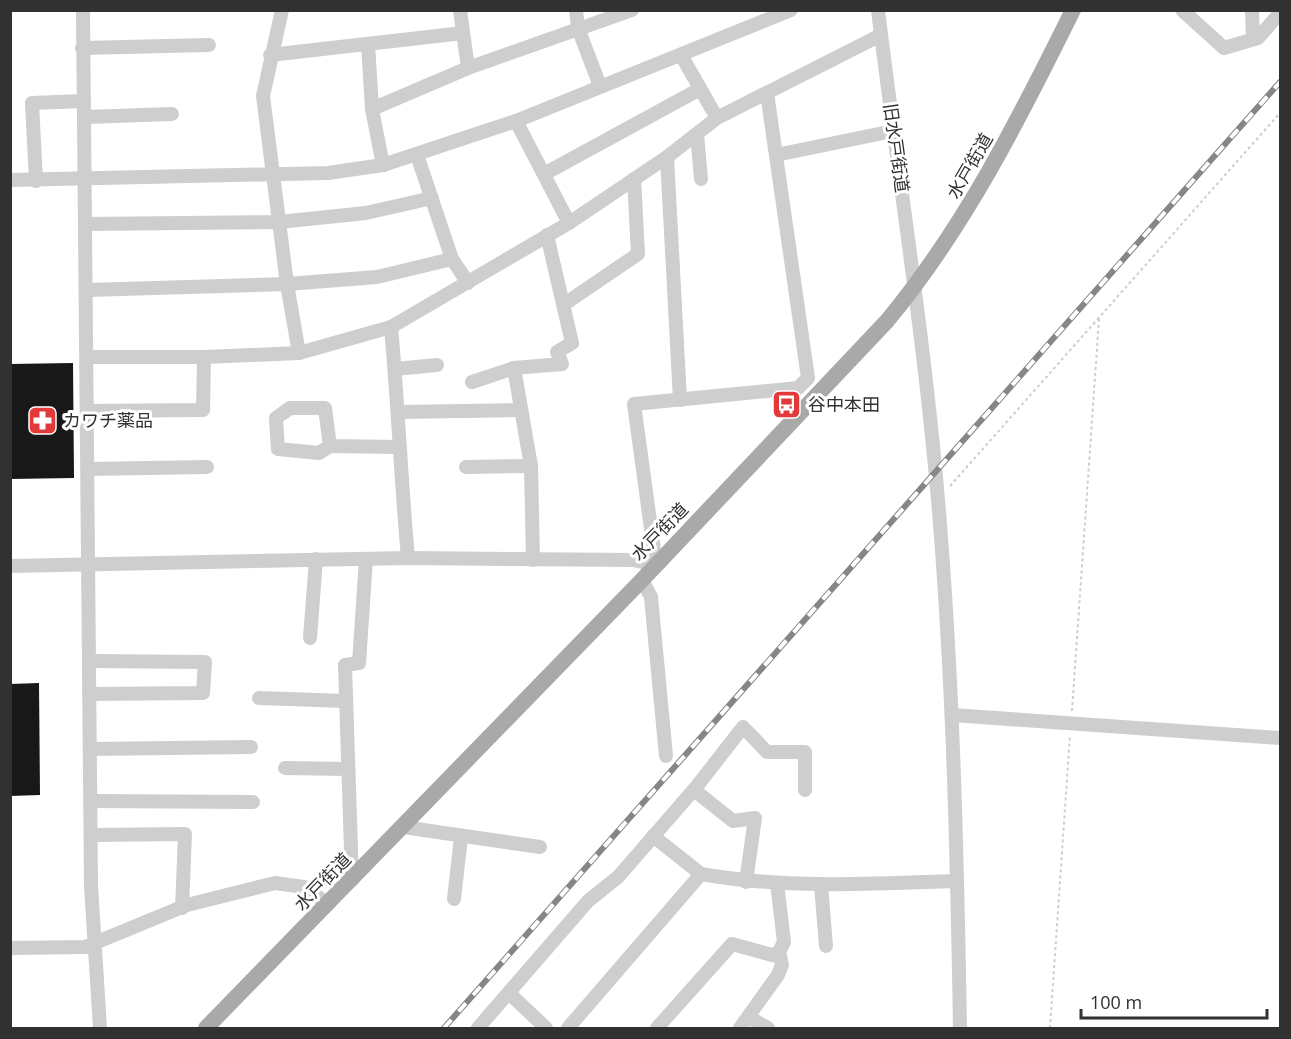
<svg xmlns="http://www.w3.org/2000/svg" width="1291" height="1039" font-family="'Open Sans','Noto Sans JP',sans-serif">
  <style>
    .building { fill: #181818 }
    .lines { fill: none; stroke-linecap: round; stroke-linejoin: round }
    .path { stroke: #cecece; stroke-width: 2; stroke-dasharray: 3 3; stroke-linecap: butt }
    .minor { stroke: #cecece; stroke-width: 14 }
    .major { stroke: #a9a9a9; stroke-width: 16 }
    .rail-casing { stroke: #868686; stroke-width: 6 }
    .rail { stroke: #fff; stroke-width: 4; stroke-dasharray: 11; stroke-linecap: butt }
    .labels { text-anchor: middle; stroke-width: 6; stroke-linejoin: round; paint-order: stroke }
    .street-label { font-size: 18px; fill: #313131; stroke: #fff }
    .poi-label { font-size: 18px; fill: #313131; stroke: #fff; text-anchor: start }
  </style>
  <rect width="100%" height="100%" fill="#fff"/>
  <g class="building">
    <path d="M73 363 74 478 10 479V364Z"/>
    <path d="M39 683 40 795 10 796V684Z"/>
  </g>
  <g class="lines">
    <g class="path">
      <path d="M950 486 1280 113"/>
      <path d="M1072 711 1099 319"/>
      <path d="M1050 1028 1070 735"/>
    </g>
    <g class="minor">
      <path d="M83 10 91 886 100 1028"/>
      <path d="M282 10 263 96 287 284 299 353"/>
      <path d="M576 10 578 28 600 86"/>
      <path d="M878 10C898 174 924 336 938 500 953 676 957 852 960 1028"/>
      <path d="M1182 10 1224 48 1258 38 1280 13"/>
      <path d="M1252 10 1253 39"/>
      <path d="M368 44 372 109"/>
      <path d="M82 48 209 45"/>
      <path d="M270 55 463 33"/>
      <path d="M681 55 717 118"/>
      <path d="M468 68 632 10"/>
      <path d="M85 117 172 114"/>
      <path d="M516 121 569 223"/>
      <path d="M697 134 701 179"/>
      <path d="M417 155 452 259 468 283"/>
      <path d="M776 155 893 131"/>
      <path d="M667 157 680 400"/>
      <path d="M383 165 372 109 468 68 460 10"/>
      <path d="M544 174 700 89"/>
      <path d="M10 180 328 173 383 165 516 121 791 10"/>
      <path d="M36 181 32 103 84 101"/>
      <path d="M86 224 279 222 366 213 432 198"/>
      <path d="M87 290 287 284 377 277 452 259"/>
      <path d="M563 305 638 254 634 179"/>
      <path d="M391 327C398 404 401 481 408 558"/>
      <path d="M87 357H204L299 353 391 327 569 223 667 157 717 118 881 35"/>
      <path d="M514 368 531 466 533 560"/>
      <path d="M395 369 437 365"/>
      <path d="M472 382 514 368 562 364 557 352 572 343 547 235"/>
      <path d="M88 411 203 410 204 357"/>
      <path d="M399 412 521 410"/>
      <path d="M330 446 319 453 278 449 276 418 290 408H325L330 446 398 447"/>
      <path d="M466 467 531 466"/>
      <path d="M88 469 207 467"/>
      <path d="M10 566 408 558 633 560 656 565 634 404 798 388 808 378 767 93"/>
      <path d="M642 580 651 597 666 756"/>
      <path d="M310 638 316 559"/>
      <path d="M89 661 205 662 203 693 89 694"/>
      <path d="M259 698 346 701"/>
      <path d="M952 715 1280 738"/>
      <path d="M90 749 251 747"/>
      <path d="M285 768 348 769"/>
      <path d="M694 790 733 821 755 818 746 882"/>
      <path d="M91 801 253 802"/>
      <path d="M403 827 540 847"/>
      <path d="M92 835 185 834 182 908"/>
      <path d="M653 836 701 874"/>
      <path d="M352 880 345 665 359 663 366 559"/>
      <path d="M821 885 826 946"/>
      <path d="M454 899 461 837"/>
      <path d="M10 948 85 947 187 905 275 883 304 887 328 904"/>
      <path d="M510 994 546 1028"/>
      <path d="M750 1018 768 1028"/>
      <path d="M478 1028 588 901 618 877 697 786 743 727 767 752H805V790"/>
      <path d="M568 1028 701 874C786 889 871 884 957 881"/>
      <path d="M657 1028 732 944 772 955 779 952 784 942 777 883"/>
      <path d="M740 1028 778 975 782 965 779 952"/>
    </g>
    <path class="major" d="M206 1028 642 580 887 321C965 227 1019 119 1073 10"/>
    <defs>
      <path id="rail" d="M444 1028 1280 82"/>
    </defs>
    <use href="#rail" class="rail-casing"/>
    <use href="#rail" class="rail"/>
  </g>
  <defs>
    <symbol id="bus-square" viewBox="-11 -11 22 22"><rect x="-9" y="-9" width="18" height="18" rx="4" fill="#e23a3b" stroke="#fff"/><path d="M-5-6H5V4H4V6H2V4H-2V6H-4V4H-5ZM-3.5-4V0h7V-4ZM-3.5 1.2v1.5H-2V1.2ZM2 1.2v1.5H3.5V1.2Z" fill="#fff"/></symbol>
    <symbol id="pharmacy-square" viewBox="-11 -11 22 22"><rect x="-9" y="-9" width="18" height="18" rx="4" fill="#e23a3b" stroke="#fff"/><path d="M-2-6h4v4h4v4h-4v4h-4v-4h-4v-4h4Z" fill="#fff"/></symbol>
  </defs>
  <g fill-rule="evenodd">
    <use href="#bus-square" x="770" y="388" width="33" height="33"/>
    <use href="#pharmacy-square" x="26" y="404" width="33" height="33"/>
  </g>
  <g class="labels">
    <g class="street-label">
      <text transform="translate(896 148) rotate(82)" y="6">旧水戸街道</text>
      <text transform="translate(970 166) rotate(-60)" y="6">水戸街道</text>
      <text transform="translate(660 532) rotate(-46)" y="6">水戸街道</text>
      <text transform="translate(323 882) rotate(-46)" y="6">水戸街道</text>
    </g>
    <g class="poi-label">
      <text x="808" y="411">谷中本田</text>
      <text x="63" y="427">カワチ薬品</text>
    </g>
  </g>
  <rect width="1291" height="1039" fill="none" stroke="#313131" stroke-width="24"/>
  <path d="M1081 1009v9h186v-9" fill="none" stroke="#313131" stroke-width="3"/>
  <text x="1090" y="1009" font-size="18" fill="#313131" stroke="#ffffff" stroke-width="4.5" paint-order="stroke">100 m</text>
</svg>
